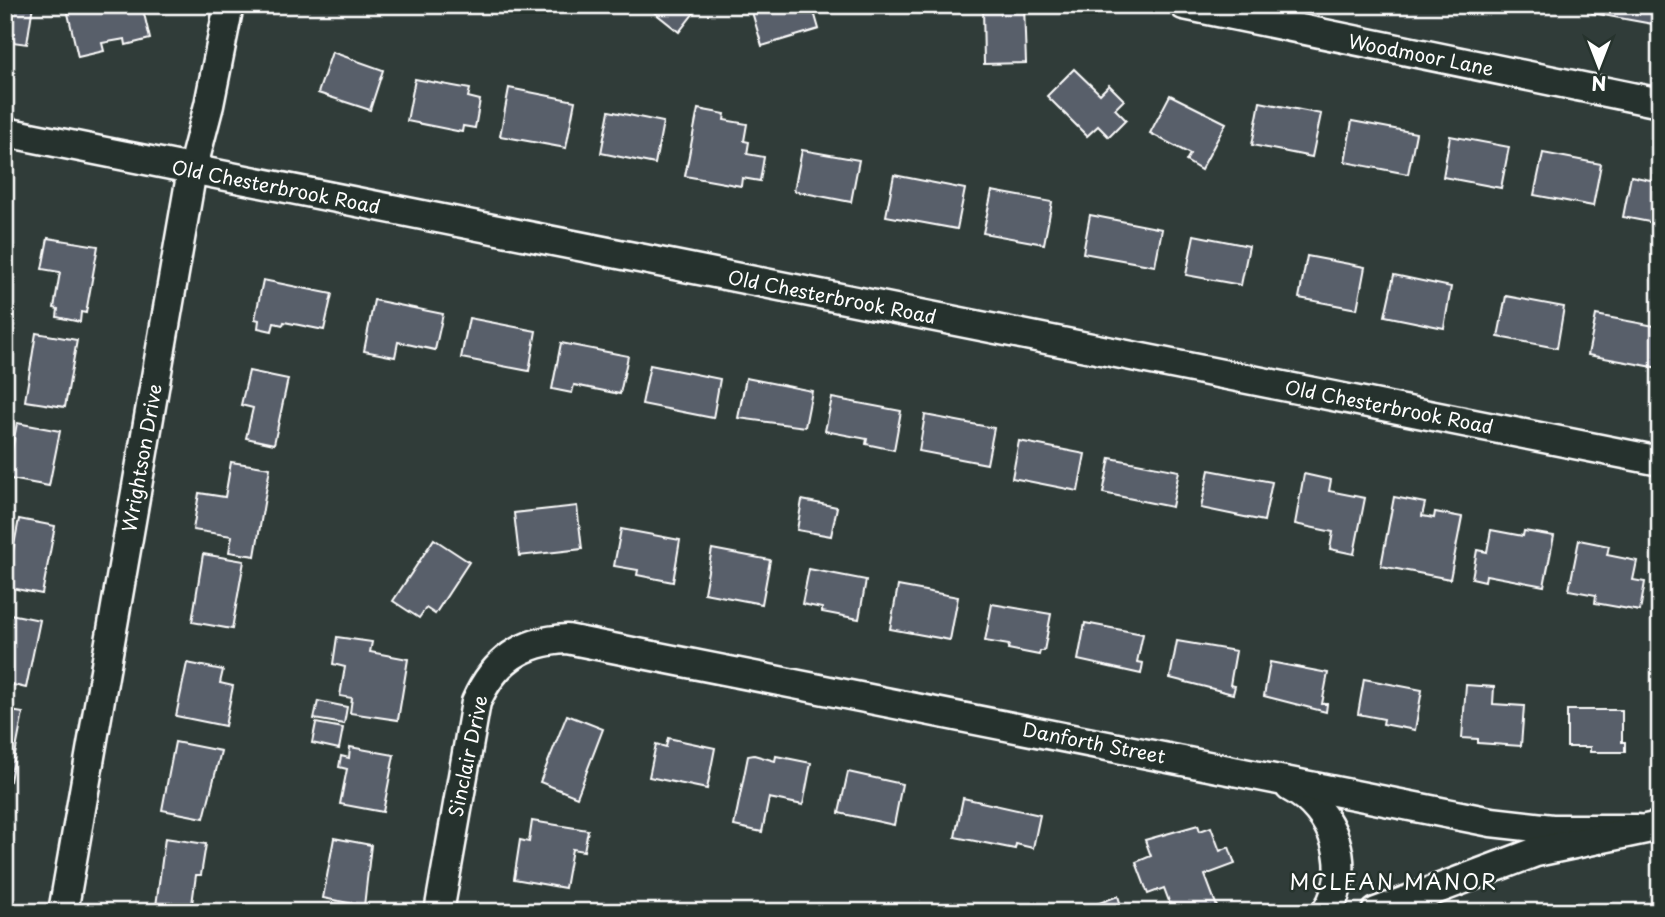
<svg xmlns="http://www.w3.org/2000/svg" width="1665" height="917" font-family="'Playpen Sans',sans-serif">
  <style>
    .building { fill: #595e6b; stroke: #fff; stroke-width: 2 }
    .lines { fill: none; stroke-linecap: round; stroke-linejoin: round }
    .minor-casing { stroke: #fff; stroke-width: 33 }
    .minor { stroke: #26332d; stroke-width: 28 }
    .labels { text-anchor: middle; stroke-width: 5; stroke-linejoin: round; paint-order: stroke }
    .street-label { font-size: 19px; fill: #fff; stroke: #26332d }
    .neighbourhood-label { font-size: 21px; letter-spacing: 2px; fill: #fff; stroke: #26332d }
  </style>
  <rect width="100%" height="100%" fill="#303c39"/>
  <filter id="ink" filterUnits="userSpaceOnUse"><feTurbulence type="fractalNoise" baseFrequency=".0143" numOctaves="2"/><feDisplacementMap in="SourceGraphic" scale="14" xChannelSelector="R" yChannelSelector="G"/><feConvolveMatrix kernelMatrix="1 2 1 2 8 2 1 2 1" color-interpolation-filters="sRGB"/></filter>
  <g filter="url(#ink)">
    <g class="building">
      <path d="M5 5H33L27 44 5 41Z"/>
      <path d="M83 5H142L150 39 126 45 125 39 102 43 104 51 78 57 67 9Z"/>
      <path d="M645 5H700L679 32Z"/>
      <path d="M750 5H812L819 29 762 46Z"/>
      <path d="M983 5H1024L1026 63 984 64Z"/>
      <path d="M1593 5H1660L1658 25 1592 13Z"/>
      <path d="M332 52 383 70 370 110 318 93Z"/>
      <path d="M1074 69 1100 94 1109 85 1124 100 1115 109 1126 120 1109 137 1098 126 1087 136 1047 96Z"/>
      <path d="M415 79 470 89 468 97 480 100 475 128 463 126 462 132 407 121Z"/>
      <path d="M509 88 575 101 566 148 500 136Z"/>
      <path d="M1170 95 1226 123 1201 170 1186 161 1190 154 1150 133Z"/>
      <path d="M1260 102 1321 114 1312 157 1252 145Z"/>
      <path d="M698 109 725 114 724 120 747 124 744 141 749 142 747 154 764 157 760 181 742 178 741 186 685 176Z"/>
      <path d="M609 111 663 122 655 164 601 153Z"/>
      <path d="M1352 121 1416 133 1408 174 1345 162Z"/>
      <path d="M1450 136 1509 147 1501 188 1443 177Z"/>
      <path d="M802 150 859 160 851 202 794 191Z"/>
      <path d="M1543 153 1601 164 1593 206 1534 195Z"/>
      <path d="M894 175 965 189 957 229 886 216Z"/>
      <path d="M1631 176 1660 182V224L1623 217Z"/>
      <path d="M992 191 1052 202 1044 244 983 233Z"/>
      <path d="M1090 215 1162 229 1155 266 1083 253Z"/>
      <path d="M1194 235 1249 246 1241 285 1186 275Z"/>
      <path d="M48 238 98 246 86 313 81 312 80 322 57 317 58 309 54 308 60 272 42 269Z"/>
      <path d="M1307 256 1365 267 1357 309 1299 298Z"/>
      <path d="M1394 275 1451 287 1444 328 1385 316Z"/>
      <path d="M263 280 332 294 324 330 284 322 283 325 274 323 272 331 258 328 259 320 255 319Z"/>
      <path d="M1506 296 1564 307 1557 348 1498 337Z"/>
      <path d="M374 300 443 314 435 350 398 342 395 357 364 351Z"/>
      <path d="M1596 315 1660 327 1659 368 1588 355Z"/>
      <path d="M469 318 536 331 529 371 461 358Z"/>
      <path d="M36 333 77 340 65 407 25 401Z"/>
      <path d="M561 343 628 356 620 394 574 385 572 393 552 389Z"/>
      <path d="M650 365 720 379 713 418 642 404Z"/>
      <path d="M249 371 288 379 274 444 246 438 253 408 241 405Z"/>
      <path d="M746 378 812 391 805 427 738 418Z"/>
      <path d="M832 398 901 411 894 450 866 444 867 439 825 431Z"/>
      <path d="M925 415 994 428 987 464 919 451Z"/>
      <path d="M17 423 60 431 49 486 5 478V453L11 454Z"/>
      <path d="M1019 441 1085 454 1078 491 1012 478Z"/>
      <path d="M1110 458 1179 471 1172 507 1103 493Z"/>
      <path d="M231 462 270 468 255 556 229 552 232 536 193 530 199 493 225 497Z"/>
      <path d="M1209 470 1272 482 1264 521 1201 508Z"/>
      <path d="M1304 474 1331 480 1329 491 1365 498 1354 554 1330 549 1333 532 1295 524Z"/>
      <path d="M1394 497 1425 503 1422 516 1434 518 1435 512 1462 517 1450 579 1381 566Z"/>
      <path d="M802 500 837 507 831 536 797 530Z"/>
      <path d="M577 506 582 549 519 556 514 513Z"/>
      <path d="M19 519 55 526 42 594 6 587Z"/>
      <path d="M621 529 680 540 673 582 637 575 638 570 614 566Z"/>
      <path d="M1491 530 1523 536 1524 531 1554 536 1544 586 1486 575 1485 581 1472 578 1477 550 1487 552Z"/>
      <path d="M434 539 469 562 435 614 426 608 419 618 393 601Z"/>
      <path d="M1579 540 1609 546 1607 555 1637 561 1633 580 1645 582 1640 611 1595 603 1596 595 1569 590Z"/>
      <path d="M712 549 770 560 762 604 704 593Z"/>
      <path d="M203 554 244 561 232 629 192 622Z"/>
      <path d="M809 569 866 580 859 619 822 612V608L802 604Z"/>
      <path d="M898 586 958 597 950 640 890 629Z"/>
      <path d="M992 604 1051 614 1044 651H1040L1039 655 1008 649 1009 645 985 641Z"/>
      <path d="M5 613 40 620 26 688 5 683Z"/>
      <path d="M1085 623 1143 634 1137 662 1143 663 1141 674 1078 660Z"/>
      <path d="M337 637 372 642 370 652 408 659 398 720 350 713 352 698 340 696 345 667 333 664Z"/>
      <path d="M1177 641 1236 651 1230 685 1235 686 1233 694 1170 678Z"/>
      <path d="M1270 662 1328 673 1322 704H1327L1326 712 1264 696Z"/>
      <path d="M187 663 223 670 220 683 233 686 225 726 176 716Z"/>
      <path d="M1364 679 1422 690 1415 730 1383 724 1384 719 1358 714Z"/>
      <path d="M1466 685 1494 687 1493 704 1524 706 1521 746 1478 743V739L1462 738Z"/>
      <path d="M318 701 347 707 344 724 314 719Z"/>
      <path d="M5 710 23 713 10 781 5 780Z"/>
      <path d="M1567 710H1622V742H1625V752H1590V747H1567Z"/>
      <path d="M567 715 603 729 577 797 540 782Z"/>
      <path d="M316 723 343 728 339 749 312 743Z"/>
      <path d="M668 738 715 748 707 789 649 777 656 744 666 747Z"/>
      <path d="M175 742 221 751 204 818 162 810Z"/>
      <path d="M350 747 394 755 383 812 340 804 347 769 339 767 341 756 349 758Z"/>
      <path d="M754 755 775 761 776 756 811 763 803 805 769 798 762 832 734 826 748 756Z"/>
      <path d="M848 772 902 784 894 825 839 813Z"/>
      <path d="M963 798 1040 815 1033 848 1016 844 1015 849 955 837Z"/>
      <path d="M532 821 588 830 584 851 572 849 565 888 514 879 520 840 529 842Z"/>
      <path d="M1198 825 1200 831 1211 827 1220 851 1229 847 1235 864 1205 875 1217 907 1203 912H1173L1164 888 1148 894 1136 862 1151 856 1145 840Z"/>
      <path d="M165 838 206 844 201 875H196L191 911 156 906Z"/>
      <path d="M334 838 371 845 364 906 323 898Z"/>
      <path d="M1118 896 1123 912H1075Z"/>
    </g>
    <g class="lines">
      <defs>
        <g id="minor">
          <path d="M1184 5 1660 103"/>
          <path d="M5 132 1660 461"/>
          <path d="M1290 787C1334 810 1355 868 1326 912"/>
          <path d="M63 912 192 170 209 105 229 5"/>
          <path d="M439 912 476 702C494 661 522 641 567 639L1491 822 1552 829H1637"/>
          <path d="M1376 912 1536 852 1660 826"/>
        </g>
      </defs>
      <use href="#minor" class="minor-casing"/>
      <use href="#minor" class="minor"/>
    </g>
  </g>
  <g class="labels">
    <g class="street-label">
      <text transform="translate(1421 55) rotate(11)" y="7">Woodmoor Lane</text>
      <text transform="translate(276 187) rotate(11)" y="7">Old Chesterbrook Road</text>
      <text transform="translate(832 297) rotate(11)" y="7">Old Chesterbrook Road</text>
      <text transform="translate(1389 407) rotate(11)" y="7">Old Chesterbrook Road</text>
      <text transform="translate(142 458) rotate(-80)" y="7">Wrightson Drive</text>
      <text transform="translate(1094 743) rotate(11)" y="7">Danforth Street</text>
      <text transform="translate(468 756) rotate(-78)" y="7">Sinclair Drive</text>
    </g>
    <g class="neighbourhood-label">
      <text x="1394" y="890">MCLEAN MANOR</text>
    </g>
  </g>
  <rect width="1665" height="917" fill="none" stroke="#26332d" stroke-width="28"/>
  <rect x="14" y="14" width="1637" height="889" fill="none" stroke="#fff" stroke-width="2.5" filter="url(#ink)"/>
  <g transform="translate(1599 66) rotate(180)" stroke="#26332d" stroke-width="5" paint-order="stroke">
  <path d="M0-5L12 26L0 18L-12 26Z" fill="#ffffff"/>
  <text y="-10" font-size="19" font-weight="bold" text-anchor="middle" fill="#ffffff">N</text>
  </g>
</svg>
